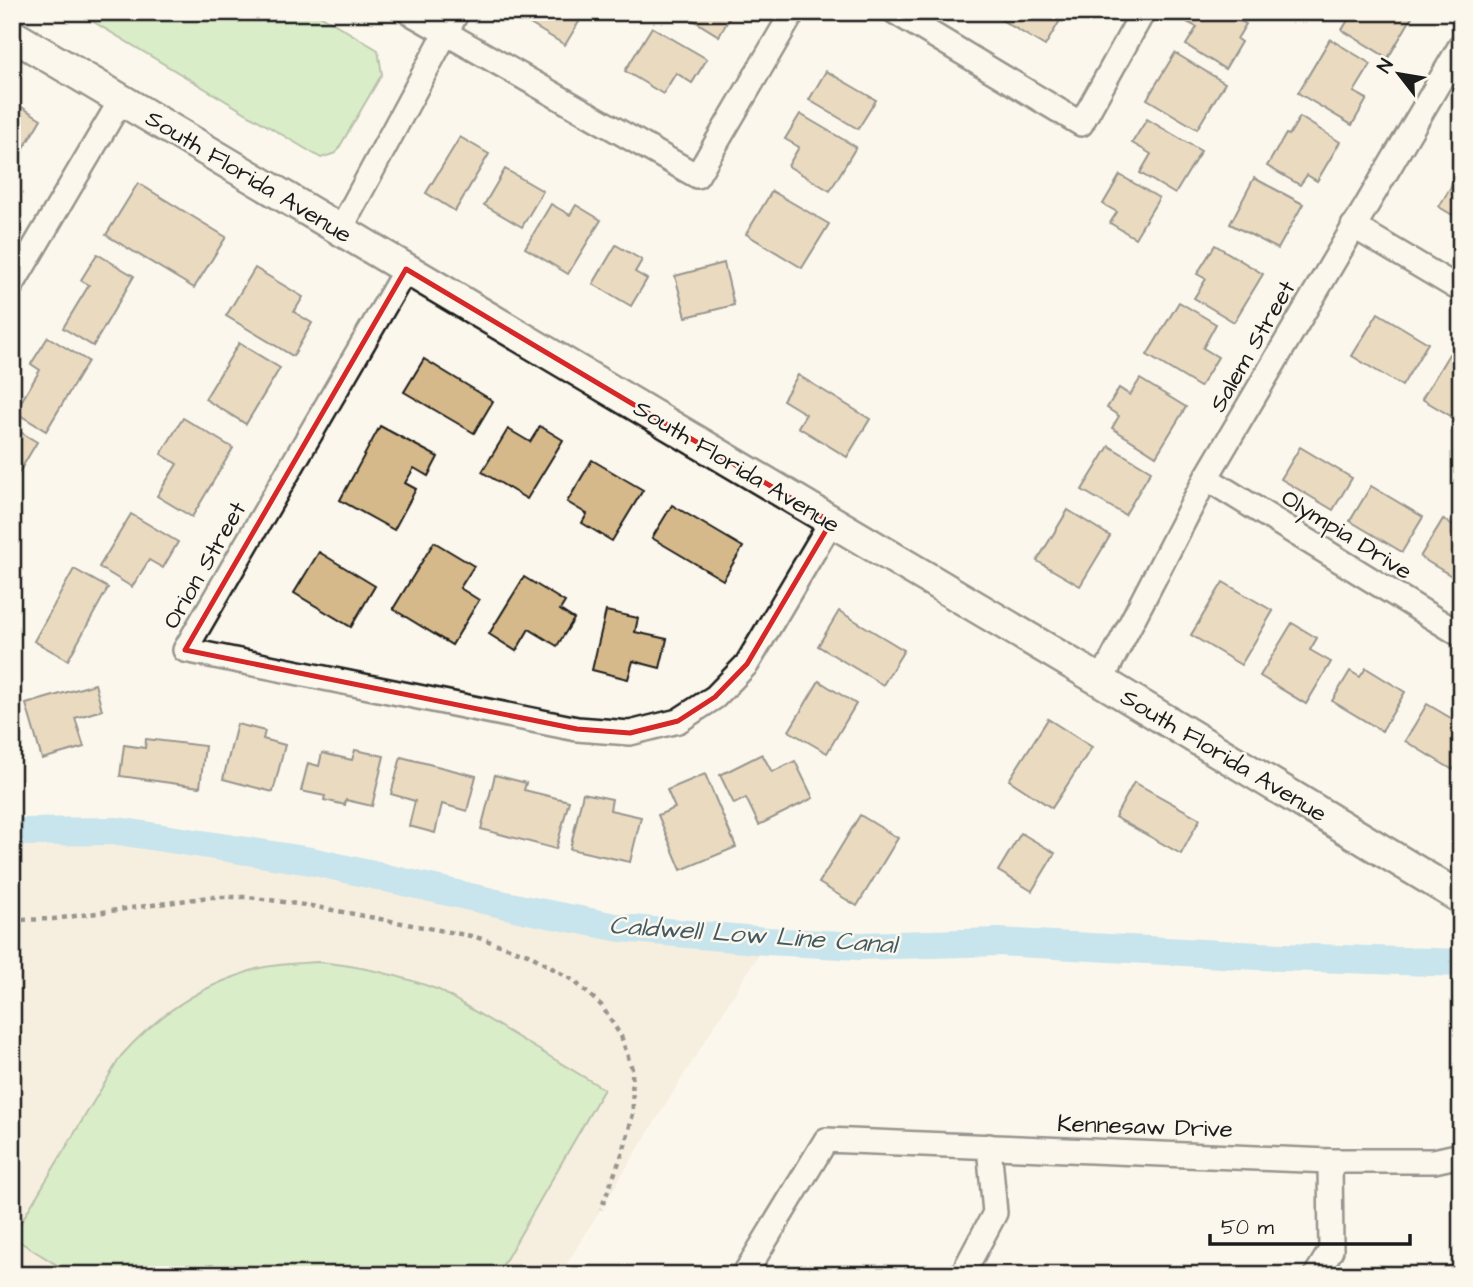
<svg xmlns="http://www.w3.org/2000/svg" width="1473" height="1287" font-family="'Architects Daughter',sans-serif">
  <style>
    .built { fill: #f0e4cf }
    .green { fill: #b2df9d; stroke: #677e5c; stroke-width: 2 }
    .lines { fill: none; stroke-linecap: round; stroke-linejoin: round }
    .canal { stroke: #89cceb; stroke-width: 28 }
    .building { fill: #d5b98a; stroke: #1c1c1c; stroke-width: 2 }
    .minor-casing { stroke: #1c1c1c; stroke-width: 28 }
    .tertiary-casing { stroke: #1c1c1c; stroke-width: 35 }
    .path { stroke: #1c1c1c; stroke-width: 4.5; stroke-dasharray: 5 5; stroke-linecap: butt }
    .minor { stroke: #fbf7ec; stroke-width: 23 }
    .tertiary { stroke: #fbf7ec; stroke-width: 30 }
    .marked { fill: none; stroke: #d62828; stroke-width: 5; stroke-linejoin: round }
    .labels { text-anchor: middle; stroke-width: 5; stroke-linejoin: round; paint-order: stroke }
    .street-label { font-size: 24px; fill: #1c1c1c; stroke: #fbf7ec }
    .water-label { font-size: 26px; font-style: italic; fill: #425a64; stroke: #fbf7ec }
  </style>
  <rect width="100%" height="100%" fill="#fbf7ec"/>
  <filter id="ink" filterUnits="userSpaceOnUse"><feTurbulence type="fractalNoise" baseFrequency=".0143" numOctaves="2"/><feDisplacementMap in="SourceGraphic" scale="14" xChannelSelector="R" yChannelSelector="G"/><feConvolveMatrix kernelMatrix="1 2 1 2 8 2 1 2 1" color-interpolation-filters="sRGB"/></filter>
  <g filter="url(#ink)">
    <path class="built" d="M37 831H118L311 861 528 910 621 928 767 941 560 1275H12V832Z"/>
    <g class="green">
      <path d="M77 12H315L378 50 382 74 336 153 321 158Z"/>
      <path d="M319 962C361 966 399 975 439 990L604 1089 497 1275H73L12 1237 121 1056C153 1020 189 993 234 977 243 974 251 970 260 968 279 964 299 963 319 962Z"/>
    </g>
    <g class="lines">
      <path class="canal" d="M12 832 118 831 311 861 528 910 621 928 767 941 860 946 998 942 1258 956 1461 963"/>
    </g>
    <g class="building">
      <path d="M530 12H585L565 45 525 21Z"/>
      <path d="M680 12H733L719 36Z"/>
      <path d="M995 12H1065L1045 46 993 15Z"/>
      <path d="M1193 12H1225L1246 24 1237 39 1241 42 1225 69 1186 45 1197 27 1187 22Z"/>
      <path d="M1353 12H1415L1388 58 1342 30Z"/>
      <path d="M652 27 707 59 692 83 676 73 663 94 625 71Z"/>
      <path d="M1330 39 1371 64 1354 92 1367 99 1352 125 1298 93Z"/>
      <path d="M1175 53 1225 83 1197 129 1147 99Z"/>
      <path d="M826 71 876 100 858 129 809 100Z"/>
      <path d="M12 101 41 119 15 163 12 162Z"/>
      <path d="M800 114 856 147 830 191 788 166 799 147 785 139Z"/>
      <path d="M1300 117 1340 142 1317 181 1307 175 1300 185 1267 166 1286 134 1289 135Z"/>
      <path d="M1147 119 1201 151 1175 194 1140 173 1151 154 1132 143Z"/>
      <path d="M460 137 489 154 455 211 426 193Z"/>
      <path d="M505 169 543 191 522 227 484 205Z"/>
      <path d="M1461 170V220L1439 207Z"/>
      <path d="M1120 175 1159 198 1135 238 1110 223 1117 212 1103 204Z"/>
      <path d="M1254 178 1303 204 1278 249 1230 224Z"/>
      <path d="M138 183 226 237 194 288 106 235Z"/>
      <path d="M772 191 829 224 802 268 746 234Z"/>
      <path d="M551 204 570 215 576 205 601 220 568 274 525 248Z"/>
      <path d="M616 245 642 260 635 272 647 279 631 306 593 284Z"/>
      <path d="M1215 245 1263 274 1234 322 1194 298 1206 279 1197 274Z"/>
      <path d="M97 254 134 276 93 346 63 328 89 285 81 280Z"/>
      <path d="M724 263 734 305 686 317 675 276Z"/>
      <path d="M255 268 303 297 294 312 312 323 293 356 226 316Z"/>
      <path d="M1179 302 1216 324 1203 348 1218 357 1200 387 1147 355Z"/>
      <path d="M1378 313 1428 343 1402 386 1352 356Z"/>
      <path d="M48 337 88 361 46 431 15 412 40 370 31 364Z"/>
      <path d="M239 343 280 368 246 424 205 399Z"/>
      <path d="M1449 354 1461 361V422L1422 399Z"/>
      <path d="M424 359 493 401 474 433 404 392Z"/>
      <path d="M798 375 870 419 847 457 798 427 806 414 783 400Z"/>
      <path d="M1140 379 1186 407 1156 456 1112 428 1119 416 1107 408 1119 388 1130 395Z"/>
      <path d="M183 418 233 448 192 517 157 496 177 464 161 454Z"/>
      <path d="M380 426 438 457 428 476 414 468 405 483 416 489 394 530 340 500Z"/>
      <path d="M540 426 563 440 527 499 482 472 508 429 530 442Z"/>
      <path d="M12 427 37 442 12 484Z"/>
      <path d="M1109 446 1151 471 1125 515 1082 490Z"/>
      <path d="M1300 447 1352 478 1333 510 1281 479Z"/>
      <path d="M592 460 643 490 612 541 582 523 587 514 567 502Z"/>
      <path d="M1371 486 1423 517 1402 552 1350 521Z"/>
      <path d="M672 505 743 547 723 580 652 538Z"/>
      <path d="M1068 510 1110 536 1080 586 1037 561Z"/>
      <path d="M131 514 178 542 163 568 149 560 132 587 99 567Z"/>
      <path d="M1443 519 1461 530 1460 581 1420 557Z"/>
      <path d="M434 542 474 566 460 588 479 600 452 645 393 609Z"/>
      <path d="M319 552 375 586 351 627 294 593Z"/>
      <path d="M74 569 108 588 68 660 34 641Z"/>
      <path d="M524 577 565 602 560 610 574 619 557 646 529 629 516 651 489 634Z"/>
      <path d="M1223 582 1273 611 1241 665 1191 635Z"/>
      <path d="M606 611 638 618 635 632 667 639 660 668 633 661 628 679 592 670Z"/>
      <path d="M839 611 904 650 883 685 818 646Z"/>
      <path d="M1292 623 1317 638 1310 650 1331 662 1306 704 1260 676Z"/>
      <path d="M1366 668 1405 692 1382 731 1332 701 1350 671 1360 677Z"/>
      <path d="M819 681 856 704 827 753 789 731Z"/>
      <path d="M95 684 102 710 75 718 84 747 42 759 26 704Z"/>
      <path d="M1427 704 1461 724V757L1453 770 1405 741Z"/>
      <path d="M1048 719 1092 747 1052 808 1009 780Z"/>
      <path d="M237 724 265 731 263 739 285 745 273 792 223 779Z"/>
      <path d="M146 739 205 746 200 787 120 776 124 745 145 748Z"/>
      <path d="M355 750 384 756 372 806 346 800 345 805 324 800 325 796 301 791 308 763 319 766 322 753 352 760Z"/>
      <path d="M762 754 772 772 795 761 813 798 759 825 746 798 734 804 720 775Z"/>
      <path d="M401 757 476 776 467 811 442 804 435 833 409 826 415 801 391 794Z"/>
      <path d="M705 774 736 847 681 870 658 815 675 808 667 790Z"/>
      <path d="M495 775 526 783 524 790 569 801 556 849 481 829Z"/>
      <path d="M1134 782 1200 819 1181 854 1115 817Z"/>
      <path d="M583 793 612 799 610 810 641 817 630 862 570 849Z"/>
      <path d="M860 815 898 838 857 906 819 883Z"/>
      <path d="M1021 833 1055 853 1032 891 998 871Z"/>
    </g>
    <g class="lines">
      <defs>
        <g id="minor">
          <path d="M409 12 697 176 793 12"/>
          <path d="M895 12 1081 124 1143 12"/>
          <path d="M1353 226 1461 290"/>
          <path d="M340 230 457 12"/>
          <path d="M406 269 185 650 577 729 630 733 678 721 715 697 747 664 831 522"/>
          <path d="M12 285 121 100"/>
          <path d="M1206 478 1461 635"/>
          <path d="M1101 681 1206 478 1461 45"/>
          <path d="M744 1275 826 1140 1330 1161H1434L1461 1155"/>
          <path d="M962 1275 995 1213 989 1146"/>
          <path d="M1316 1275 1331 1250 1330 1161"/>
        </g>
        <path id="tertiary" d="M12 35 1101 681 1461 898"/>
      </defs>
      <use href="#minor" class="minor-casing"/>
      <use href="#tertiary" class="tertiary-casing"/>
      <path class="path" d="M12 920 54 919 209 897H249L311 906 476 937 528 954 574 981 601 1005 621 1036 632 1069 633 1114 624 1149 601 1209"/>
      <use href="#minor" class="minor"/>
      <use href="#tertiary" class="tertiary"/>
    </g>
  </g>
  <path d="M0 0H1473V1287H0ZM406 269 831 522 747 664 715 697 678 721 630 733 577 729 185 650Z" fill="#fbf7ec" fill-opacity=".55" fill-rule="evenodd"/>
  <path class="marked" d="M406 269 831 522 747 664 715 697 678 721 630 733 577 729 185 650Z"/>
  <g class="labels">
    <g class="street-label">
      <text transform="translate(249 176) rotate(31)" y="8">South Florida Avenue</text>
      <text transform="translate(1252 346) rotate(-60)" y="8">Salem Street</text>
      <text transform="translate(737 466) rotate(31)" y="8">South Florida Avenue</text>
      <text transform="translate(1347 534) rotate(32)" y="8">Olympia Drive</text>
      <text transform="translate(204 565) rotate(-60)" y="8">Orion Street</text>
      <text transform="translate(1224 755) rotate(31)" y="8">South Florida Avenue</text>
      <text transform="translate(1145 1126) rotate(2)" y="8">Kennesaw Drive</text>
    </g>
    <g class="water-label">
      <text transform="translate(753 934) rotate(4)" y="9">Caldwell Low Line Canal</text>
    </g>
  </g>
  <rect width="1473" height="1287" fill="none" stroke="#fbf7ec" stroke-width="42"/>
  <rect x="21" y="21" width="1431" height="1245" fill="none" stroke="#1c1c1c" stroke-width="2.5" filter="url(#ink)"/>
  <g transform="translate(1399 74) rotate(301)" stroke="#fbf7ec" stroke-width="5" paint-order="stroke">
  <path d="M0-5L12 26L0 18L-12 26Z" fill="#1c1c1c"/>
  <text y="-10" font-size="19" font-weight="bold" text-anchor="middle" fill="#1c1c1c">N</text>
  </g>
  <path d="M1210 1234v10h200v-10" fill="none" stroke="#1c1c1c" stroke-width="3.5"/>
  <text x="1221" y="1234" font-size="21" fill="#1c1c1c" stroke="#fbf7ec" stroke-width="5" paint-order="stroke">50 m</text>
</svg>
